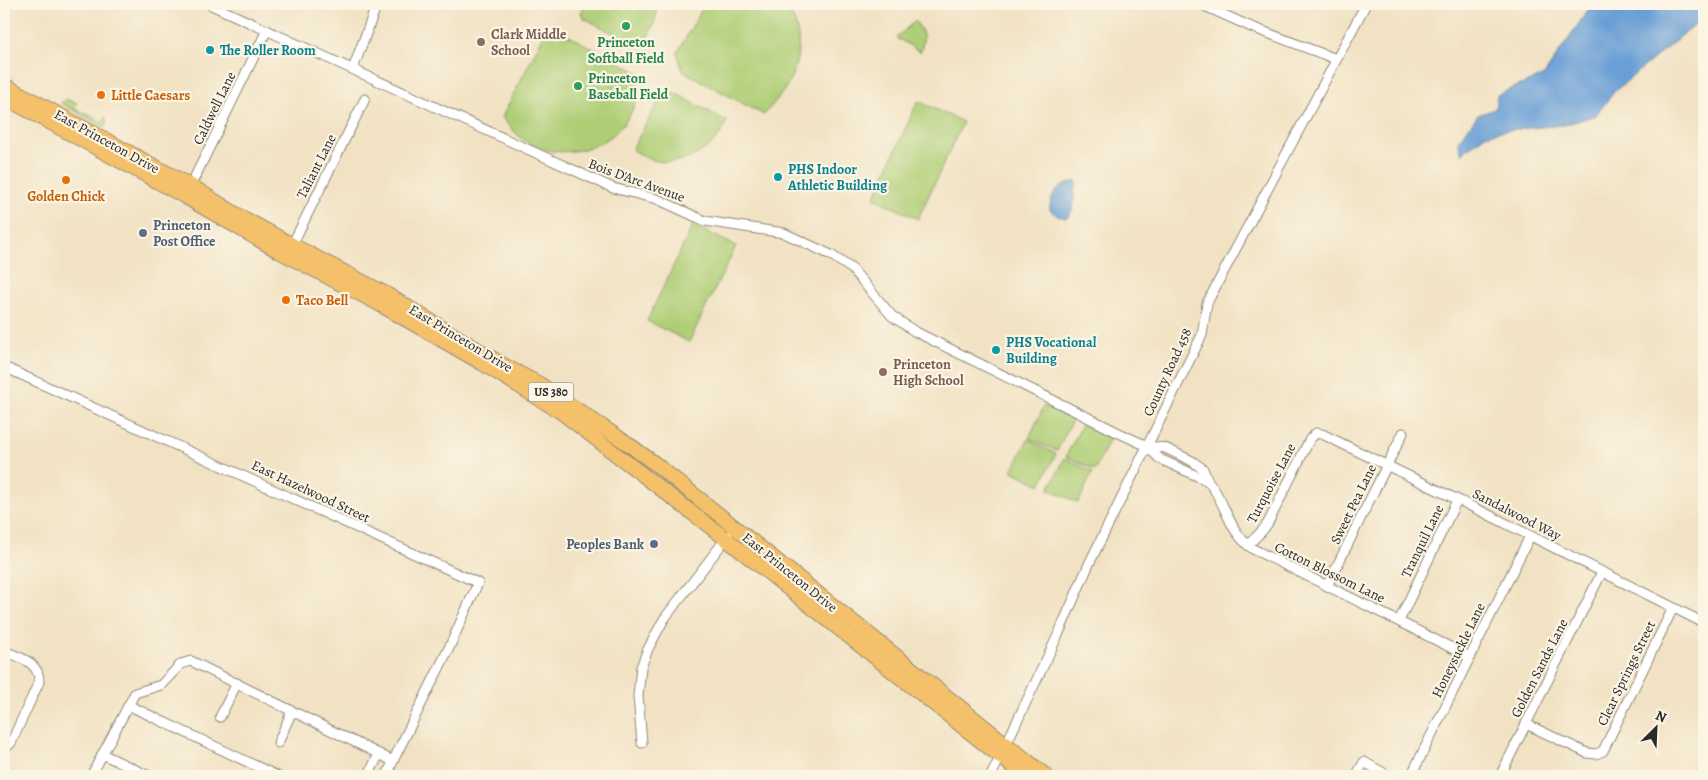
<svg xmlns="http://www.w3.org/2000/svg" width="1708" height="780" font-family="Alegreya,serif">
  <style>
    .green { fill: #aece75; stroke: #6c7c50 }
    .water { fill: #699fd6; stroke: #4a6580 }
    .lines { fill: none; stroke-linecap: round; stroke-linejoin: round }
    .minor-casing { stroke: #8e8677; stroke-width: 11 }
    .highway-casing { stroke: #8e8677; stroke-width: 16 }
    .minor { stroke: #fff; stroke-width: 9 }
    .highway { stroke: #f4c16a; stroke-width: 14 }
    .leisure-dot { fill: #2e9e5b; stroke: #fcf5e5; stroke-width: 2 }
    .education-dot { fill: #8d6e63; stroke: #fcf5e5; stroke-width: 2 }
    .culture-dot { fill: #0f9aa8; stroke: #fcf5e5; stroke-width: 2 }
    .food-dot { fill: #e8710a; stroke: #fcf5e5; stroke-width: 2 }
    .service-dot { fill: #5c6f8a; stroke: #fcf5e5; stroke-width: 2 }
    .labels { text-anchor: middle; stroke-width: 4.5; stroke-linejoin: round; paint-order: stroke }
    .shield { fill: #fcf5e5; stroke: #6a6863; stroke-width: 1 }
    .shield-label { font-size: 12px; font-weight: bold; fill: #2b2b2b }
    .education-label { font-size: 14px; font-weight: bold; fill: #785e54; stroke: #fcf5e5; text-anchor: start }
    .leisure-label { font-size: 14px; font-weight: bold; fill: #27864d; stroke: #fcf5e5 }
    .culture-label { font-size: 14px; font-weight: bold; fill: #0d838f; stroke: #fcf5e5; text-anchor: start }
    .food-label { font-size: 14px; font-weight: bold; fill: #c56008; stroke: #fcf5e5; text-anchor: start }
    .street-label { font-size: 14px; fill: #2b2b2b; stroke: #fcf5e5 }
    .service-label { font-size: 14px; font-weight: bold; fill: #4e5e75; stroke: #fcf5e5; text-anchor: start }
  </style>
  <rect width="100%" height="100%" fill="#fcf5e5"/>
  <filter id="ink" filterUnits="userSpaceOnUse"><feTurbulence type="fractalNoise" baseFrequency=".02" numOctaves="2"/><feDisplacementMap in="SourceGraphic" scale="10" xChannelSelector="R" yChannelSelector="G"/><feConvolveMatrix kernelMatrix="1 2 1 2 8 2 1 2 1" color-interpolation-filters="sRGB"/></filter>
  <filter id="wash" filterUnits="userSpaceOnUse"><feTurbulence type="fractalNoise" baseFrequency=".0096" numOctaves="4" result="noise"/><feDisplacementMap in="SourceGraphic" scale="20" xChannelSelector="R" yChannelSelector="G"/><feGaussianBlur stdDeviation="1.12" result="paint"/><feColorMatrix in="noise" values="0 0 0 0 0 0 0 0 0 0 0 0 0 0 0 0 0 1.4 0 .05"/><feComposite in="paint" operator="in"/></filter>
  <g filter="url(#wash)">
    <rect width="100%" height="100%" fill="#f1e2c3"/>
    <g class="green">
      <path d="M585 4H657C656 23 652 32 640 47L584 18 581 13Z"/>
      <path d="M705 4H783C805 25 801 63 786 87 780 97 771 106 764 115L683 71 677 53Z"/>
      <path d="M915 21C924 32 926 38 920 52L901 40H898L897 37Z"/>
      <path d="M552 30 560 31 639 73C638 81 638 89 637 96 628 139 579 161 540 148 523 143 512 130 502 117L545 33Z"/>
      <path d="M673 92 727 121C724 127 721 134 717 138 701 158 673 167 649 159 643 157 637 152 632 149L663 94Z"/>
      <path d="M65 99 77 103 74 108 101 121 105 117 107 122 104 128 61 103Z"/>
      <path d="M918 101 963 122 918 219 874 198Z"/>
      <path d="M693 225 736 246 689 342 647 321Z"/>
      <path d="M1044 406 1072 420 1057 451 1029 438Z"/>
      <path d="M1082 425 1110 439 1095 470 1066 456Z"/>
      <path d="M1028 439 1056 454 1040 485 1012 471Z"/>
      <path d="M1065 458 1093 472 1078 503 1049 489Z"/>
    </g>
    <g class="water">
      <path d="M1592 4H1704V17L1615 91 1595 116 1564 125 1506 130 1485 135 1462 154 1458 141 1478 115 1495 109 1497 95 1544 75Z"/>
      <path d="M1076 181 1077 183C1071 195 1078 207 1067 218 1060 217 1055 215 1050 210 1049 193 1060 185 1076 181Z"/>
    </g>
  </g>
  <g filter="url(#ink)">
    <g class="lines">
      <defs>
        <g id="minor">
          <path d="M209 4 613 188 657 199 705 221 784 233 831 255 852 269 892 316 914 331 1119 433 1147 446 1165 448 1192 461 1203 469 1208 481 1160 459 1147 446"/>
          <path d="M1200 4 1249 26 1336 59"/>
          <path d="M353 69 377 4"/>
          <path d="M189 189 267 30"/>
          <path d="M292 245 365 99"/>
          <path d="M4 367 478 583 449 648 393 761 387 776"/>
          <path d="M1208 481C1227 503 1227 531 1253 549L1470 657"/>
          <path d="M1248 545 1262 531 1268 523 1310 439 1316 433 1322 434 1483 512 1704 623"/>
          <path d="M1327 586 1403 433"/>
          <path d="M1399 621 1457 500"/>
          <path d="M4 651C19 657 40 662 39 682L11 743 4 749"/>
          <path d="M128 705 277 776"/>
          <path d="M220 717 237 683"/>
          <path d="M1526 724 1587 753 1596 754 1603 751 1673 608"/>
          <path d="M278 743 292 711"/>
          <path d="M642 743 638 696 641 667 648 649 664 619 728 536"/>
          <path d="M102 754 149 776"/>
          <path d="M91 776 135 693 161 685 181 664 191 661 393 761"/>
          <path d="M368 776 379 754"/>
          <path d="M991 776 1058 635 1089 564 1202 335 1207 303 1366 4"/>
          <path d="M1356 776 1364 762 1389 776"/>
          <path d="M1411 776 1530 536"/>
          <path d="M1500 776 1602 572"/>
        </g>
        <g id="highway">
          <path d="M4 85 191 186 234 213 292 245 386 294 505 366 541 385 631 446 658 466 1046 776"/>
          <path d="M4 97 184 196 277 250 381 305 482 363 561 412 726 539 1025 776"/>
        </g>
      </defs>
      <use href="#minor" class="minor-casing"/>
      <use href="#highway" class="highway-casing"/>
      <use href="#minor" class="minor"/>
      <use href="#highway" class="highway"/>
    </g>
  </g>
  <g class="leisure-dot">
    <circle cx="626" cy="26" r="5"/>
    <circle cx="578" cy="86" r="5"/>
  </g>
  <g class="education-dot">
    <circle cx="481" cy="42" r="5"/>
    <circle cx="883" cy="372" r="5"/>
  </g>
  <g class="culture-dot">
    <circle cx="210" cy="50" r="5"/>
    <circle cx="778" cy="177" r="5"/>
    <circle cx="996" cy="350" r="5"/>
  </g>
  <g class="food-dot">
    <circle cx="101" cy="95" r="5"/>
    <circle cx="66" cy="180" r="5"/>
    <circle cx="286" cy="300" r="5"/>
  </g>
  <g class="service-dot">
    <circle cx="143" cy="233" r="5"/>
    <circle cx="654" cy="544" r="5"/>
  </g>
  <g class="labels">
    <rect class="shield" x="528.5" y="382.5" width="45" height="19" rx="4"/>
    <g class="shield-label">
      <text x="551" y="396">US 380</text>
    </g>
    <g class="education-label">
      <text x="491" y="39">Clark Middle<tspan x="491" dy="16">School</tspan></text>
      <text x="893" y="369">Princeton<tspan x="893" dy="16">High School</tspan></text>
    </g>
    <g class="leisure-label">
      <text x="626" y="47">Princeton<tspan x="626" dy="16">Softball Field</tspan></text>
      <text x="588" y="83" text-anchor="start">Princeton<tspan x="588" dy="16">Baseball Field</tspan></text>
    </g>
    <g class="culture-label">
      <text x="220" y="55">The Roller Room</text>
      <text x="788" y="174">PHS Indoor<tspan x="788" dy="16">Athletic Building</tspan></text>
      <text x="1006" y="347">PHS Vocational<tspan x="1006" dy="16">Building</tspan></text>
    </g>
    <g class="food-label">
      <text x="111" y="100">Little Caesars</text>
      <text x="66" y="201" text-anchor="middle">Golden Chick</text>
      <text x="296" y="305">Taco Bell</text>
    </g>
    <g class="street-label">
      <text transform="translate(214 108) rotate(-64)" y="5">Caldwell Lane</text>
      <text transform="translate(107 141) rotate(29)" y="5">East Princeton Drive</text>
      <text transform="translate(316 166) rotate(-63)" y="5">Taliant Lane</text>
      <text transform="translate(637 180) rotate(20)" y="5">Bois D'Arc Avenue</text>
      <text transform="translate(461 338) rotate(31)" y="5">East Princeton Drive</text>
      <text transform="translate(1167 372) rotate(-65)" y="5">County Road 458</text>
      <text transform="translate(1271 483) rotate(-62)" y="5">Turquoise Lane</text>
      <text transform="translate(311 491) rotate(25)" y="5">East Hazelwood Street</text>
      <text transform="translate(1353 504) rotate(-64)" y="5">Sweet Pea Lane</text>
      <text transform="translate(1517 514) rotate(27)" y="5">Sandalwood Way</text>
      <text transform="translate(1422 541) rotate(-64)" y="5">Tranquil Lane</text>
      <text transform="translate(790 572) rotate(39)" y="5">East Princeton Drive</text>
      <text transform="translate(1330 572) rotate(26)" y="5">Cotton Blossom Lane</text>
      <text transform="translate(1458 650) rotate(-64)" y="5">Honeysuckle Lane</text>
      <text transform="translate(1539 668) rotate(-63)" y="5">Golden Sands Lane</text>
      <text transform="translate(1626 673) rotate(-64)" y="5">Clear Springs Street</text>
    </g>
    <g class="service-label">
      <text x="153" y="230">Princeton<tspan x="153" dy="16">Post Office</tspan></text>
      <text x="644" y="549" text-anchor="end">Peoples Bank</text>
    </g>
  </g>
  <rect width="1708" height="780" fill="none" stroke="#fcf5e5" stroke-width="20"/>
  <g transform="translate(1656 728) rotate(24)" stroke="#fcf5e5" stroke-width="4" paint-order="stroke">
  <path d="M0-4L9 19L0 12L-9 19Z" fill="#2b2b2b"/>
  <text y="-8" font-size="14" font-weight="bold" text-anchor="middle" fill="#2b2b2b">N</text>
  </g>
</svg>
